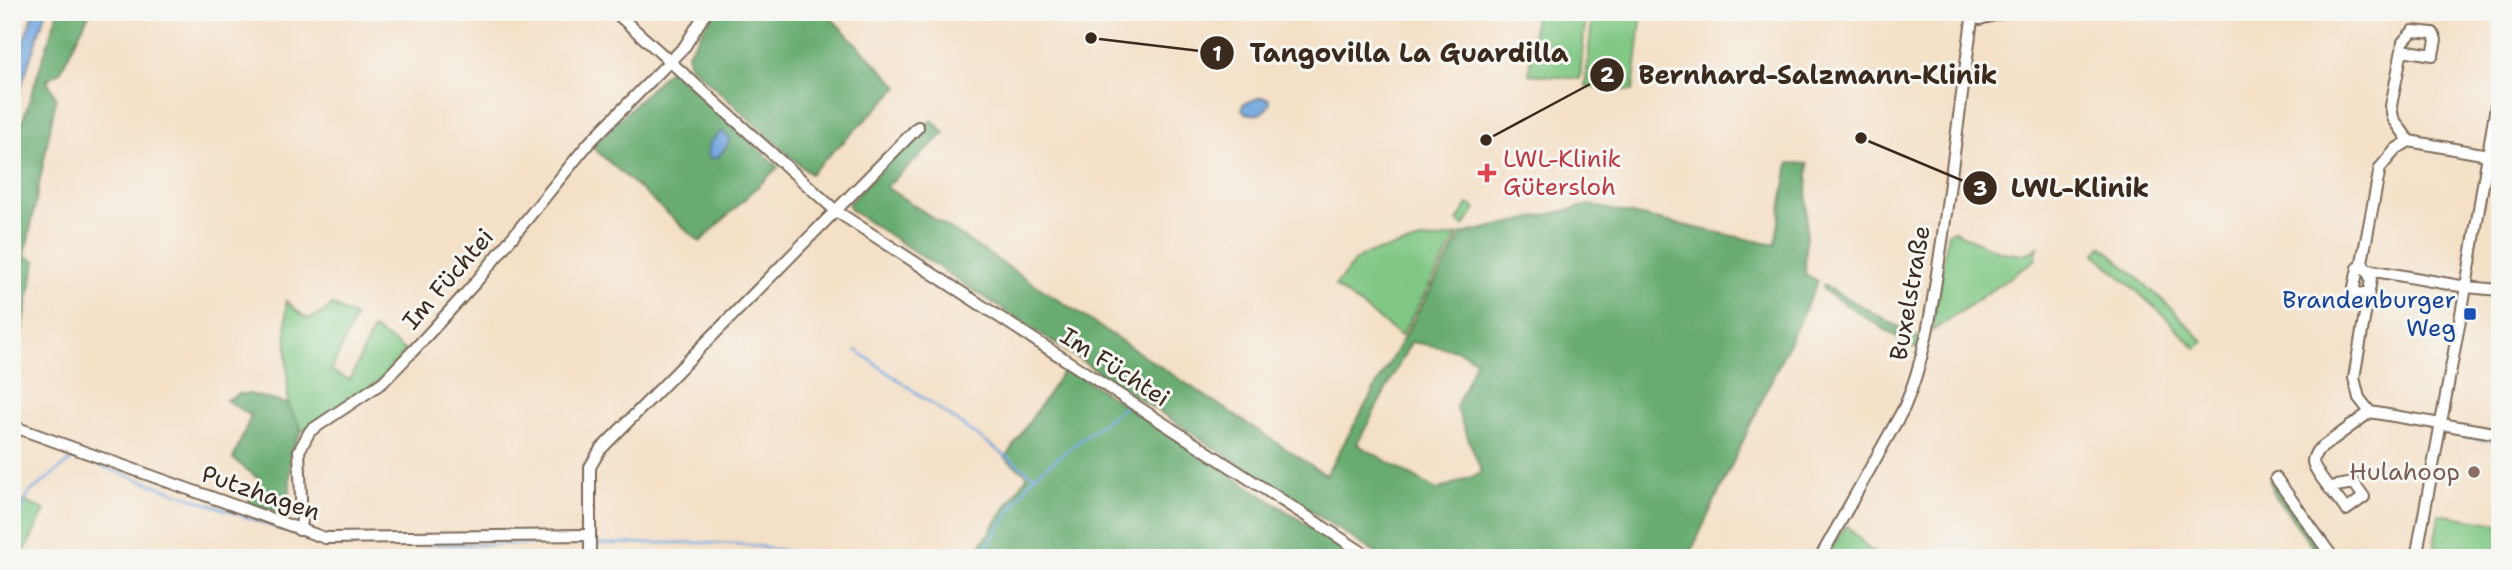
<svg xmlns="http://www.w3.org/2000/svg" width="2512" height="570" font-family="'Shantell Sans',sans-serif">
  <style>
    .green { fill: #7fc783; stroke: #5d7850; stroke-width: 2 }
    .forest { fill: #67ac71; stroke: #516b48; stroke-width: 2; fill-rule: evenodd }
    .water { fill: #72a6de; stroke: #56687e; stroke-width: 2 }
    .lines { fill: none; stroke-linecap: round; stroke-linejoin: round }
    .stream { stroke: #72a6de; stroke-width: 2.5 }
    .minor-casing { stroke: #7c6a59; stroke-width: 14 }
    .minor { stroke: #fff; stroke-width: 10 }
    .health-dot { fill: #e0444e; stroke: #f6f6f2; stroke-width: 2.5 }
    .transit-dot { fill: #1a4fb4; stroke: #f6f6f2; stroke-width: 2.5 }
    .education-dot { fill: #8d6e63; stroke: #f6f6f2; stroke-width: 2.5 }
    .labels { text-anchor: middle; stroke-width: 6; stroke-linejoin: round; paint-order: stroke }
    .health-label { font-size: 24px; fill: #be3a42; stroke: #f6f6f2; text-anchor: start }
    .street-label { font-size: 24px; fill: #3b2a1e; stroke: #f6f6f2 }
    .transit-label { font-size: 24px; fill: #164399; stroke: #f6f6f2; text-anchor: end }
    .education-label { font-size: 24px; fill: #785e54; stroke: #f6f6f2; text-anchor: end }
    .leader { fill: none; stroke: #3b2a1e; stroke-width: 2.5 }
    .callout-dot { fill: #3b2a1e; stroke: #f6f6f2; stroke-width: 2.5 }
    .mark-label { font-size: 21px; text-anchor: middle; font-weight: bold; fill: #fff }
    .callout-label { font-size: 26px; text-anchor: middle; font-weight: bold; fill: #3b2a1e; stroke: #f6f6f2; stroke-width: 6; stroke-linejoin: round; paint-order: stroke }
  </style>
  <rect width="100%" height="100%" fill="#f6f6f2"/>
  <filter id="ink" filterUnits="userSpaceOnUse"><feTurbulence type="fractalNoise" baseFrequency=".0143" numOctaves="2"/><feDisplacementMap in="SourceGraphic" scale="14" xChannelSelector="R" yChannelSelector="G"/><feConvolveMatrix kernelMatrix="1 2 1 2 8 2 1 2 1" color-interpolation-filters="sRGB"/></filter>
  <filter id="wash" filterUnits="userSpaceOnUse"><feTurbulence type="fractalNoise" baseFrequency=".00686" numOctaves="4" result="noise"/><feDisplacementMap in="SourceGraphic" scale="28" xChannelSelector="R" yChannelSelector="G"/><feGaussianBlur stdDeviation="1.57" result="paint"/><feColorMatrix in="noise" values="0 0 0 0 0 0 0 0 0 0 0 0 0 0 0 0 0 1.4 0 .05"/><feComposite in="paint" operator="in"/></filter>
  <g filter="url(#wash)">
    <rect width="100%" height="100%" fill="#f4e0c6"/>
    <g class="green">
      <path d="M1535 12H1586L1580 79 1529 74Z"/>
      <path d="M1593 12H1642L1633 91 1585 86Z"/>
      <path d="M1468 204 1476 209 1464 226 1457 221Z"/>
      <path d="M1953 230C1975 240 2017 267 2038 247L2035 260 1932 331 1948 233Z"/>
      <path d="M1458 235 1401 336 1335 286 1355 261 1366 254 1425 239 1433 240Z"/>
      <path d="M2102 246 2169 306 2204 342 2196 348 2161 313 2095 254Z"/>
      <path d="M286 301 307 319 321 314 332 305 355 317 331 371 350 380 373 329 406 351 380 380 302 431 288 404Z"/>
      <path d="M12 497 45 510 21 558H12Z"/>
      <path d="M2439 514 2500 524V558H2432Z"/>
      <path d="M1846 525 1878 558H1825Z"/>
    </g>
    <g class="forest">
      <path d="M58 12H90L60 72 47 80 56 98 25 256 36 261 12 380V154Z"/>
      <path d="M714 12H825L899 87 810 174 689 64 688 53Z"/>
      <path d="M670 69 778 167 700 242 592 147Z"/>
      <path d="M932 120 945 133 886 187 1326 475 1462 234 1590 205 1775 245 1789 163 1808 164 1805 274 1818 281 1688 558H1383L851 210 848 204 910 139ZM1411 342 1457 350 1476 360 1456 407 1482 473 1437 490 1357 444Z"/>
      <path d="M1823 285 1921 339 1919 346 1914 348 1823 290Z"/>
      <path d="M1066 367 1358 558H972L1028 475 1005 458Z"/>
      <path d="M239 394H250L288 404 302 431 290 451V517L248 503 259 479 233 459 251 416 226 400Z"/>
      <path d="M2270 480 2278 487 2331 558H2299L2313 547 2272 491Z"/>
    </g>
    <g class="water">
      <path d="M34 12H46L12 113V73Z"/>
      <path d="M1261 97 1269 99 1270 104C1262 115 1258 116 1245 113L1242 109 1243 104Z"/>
      <path d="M722 131 730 138 726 147 717 158H710L708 154 710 142Z"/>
    </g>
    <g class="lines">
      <g class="stream">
        <path d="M856 350 1034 476"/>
        <path d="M2461 436 2500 442"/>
        <path d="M12 539 29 493 75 457 326 545 583 544"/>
        <path d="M599 544C666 544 747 536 810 558"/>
        <path d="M979 558 1034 476 1125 406"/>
      </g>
    </g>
  </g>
  <g filter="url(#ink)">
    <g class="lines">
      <defs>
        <g id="minor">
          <path d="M615 12 836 211 1371 558"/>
          <path d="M1972 17 1980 19 2005 12"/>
          <path d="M2402 50 2433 55 2436 40 2433 33 2413 31 2403 42 2402 50 2391 106 2393 118 2409 141"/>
          <path d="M2500 160 2488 155 2409 141 2396 149 2380 168 2362 262 2371 279 2354 378 2359 398 2370 412 2500 434"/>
          <path d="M2368 295 2353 292 2358 268 2466 287 2500 290"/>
          <path d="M12 426 325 538 590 535"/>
          <path d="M2276 478 2333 558"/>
          <path d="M2330 487 2354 483 2364 497 2346 510C2339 499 2315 473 2313 462 2313 457 2315 455 2317 451L2370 412"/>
          <path d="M299 530 302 521 299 451 310 431 383 382 412 352 476 282 588 144 685 46 706 12"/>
          <path d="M590 558V467L600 450 918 127"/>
          <path d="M1820 558 1904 408C1927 355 1933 298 1942 241 1953 165 1963 89 1973 12"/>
          <path d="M2416 558 2466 287 2500 82"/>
        </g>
      </defs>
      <use href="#minor" class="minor-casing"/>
      <use href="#minor" class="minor"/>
    </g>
  </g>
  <path class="health-dot" d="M1483.5 162.5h7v7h7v7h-7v7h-7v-7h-7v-7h7z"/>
  <rect class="transit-dot" x="2463" y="307" width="14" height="14" rx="3.5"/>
  <circle class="education-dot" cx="2474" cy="472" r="7"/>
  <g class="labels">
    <g class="health-label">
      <text x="1503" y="167">LWL-Klinik<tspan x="1503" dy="28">Gütersloh</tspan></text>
    </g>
    <g class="street-label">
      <text transform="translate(448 279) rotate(-49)" y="8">Im Füchtei</text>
      <text transform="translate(1910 293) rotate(-80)" y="8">Buxelstraße</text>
      <text transform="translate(1115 367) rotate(33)" y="8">Im Füchtei</text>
      <text transform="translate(261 493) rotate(19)" y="8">Putzhagen</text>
    </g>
    <g class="transit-label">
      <text x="2456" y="308">Brandenburger<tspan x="2456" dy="28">Weg</tspan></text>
    </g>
    <g class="education-label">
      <text x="2460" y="480">Hulahoop</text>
    </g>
  </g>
  <path class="leader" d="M1091 38L1217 53M1486 140L1607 75M1861 138L1980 188"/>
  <g class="callout-dot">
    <circle cx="1091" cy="38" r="7"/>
    <circle cx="1486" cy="140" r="7"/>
    <circle cx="1861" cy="138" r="7"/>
    <circle cx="1217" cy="53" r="18"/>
    <circle cx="1607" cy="75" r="18"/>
    <circle cx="1980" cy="188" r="18"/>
  </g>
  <g class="mark-label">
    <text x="1217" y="61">1</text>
    <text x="1607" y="82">2</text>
    <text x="1980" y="196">3</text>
  </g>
  <g class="callout-label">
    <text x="1409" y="62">Tangovilla La Guardilla</text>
    <text x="1818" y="84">Bernhard-Salzmann-Klinik</text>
    <text x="2080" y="197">LWL-Klinik</text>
  </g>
  <rect width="2512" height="570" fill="none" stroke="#f6f6f2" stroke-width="42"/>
</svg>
